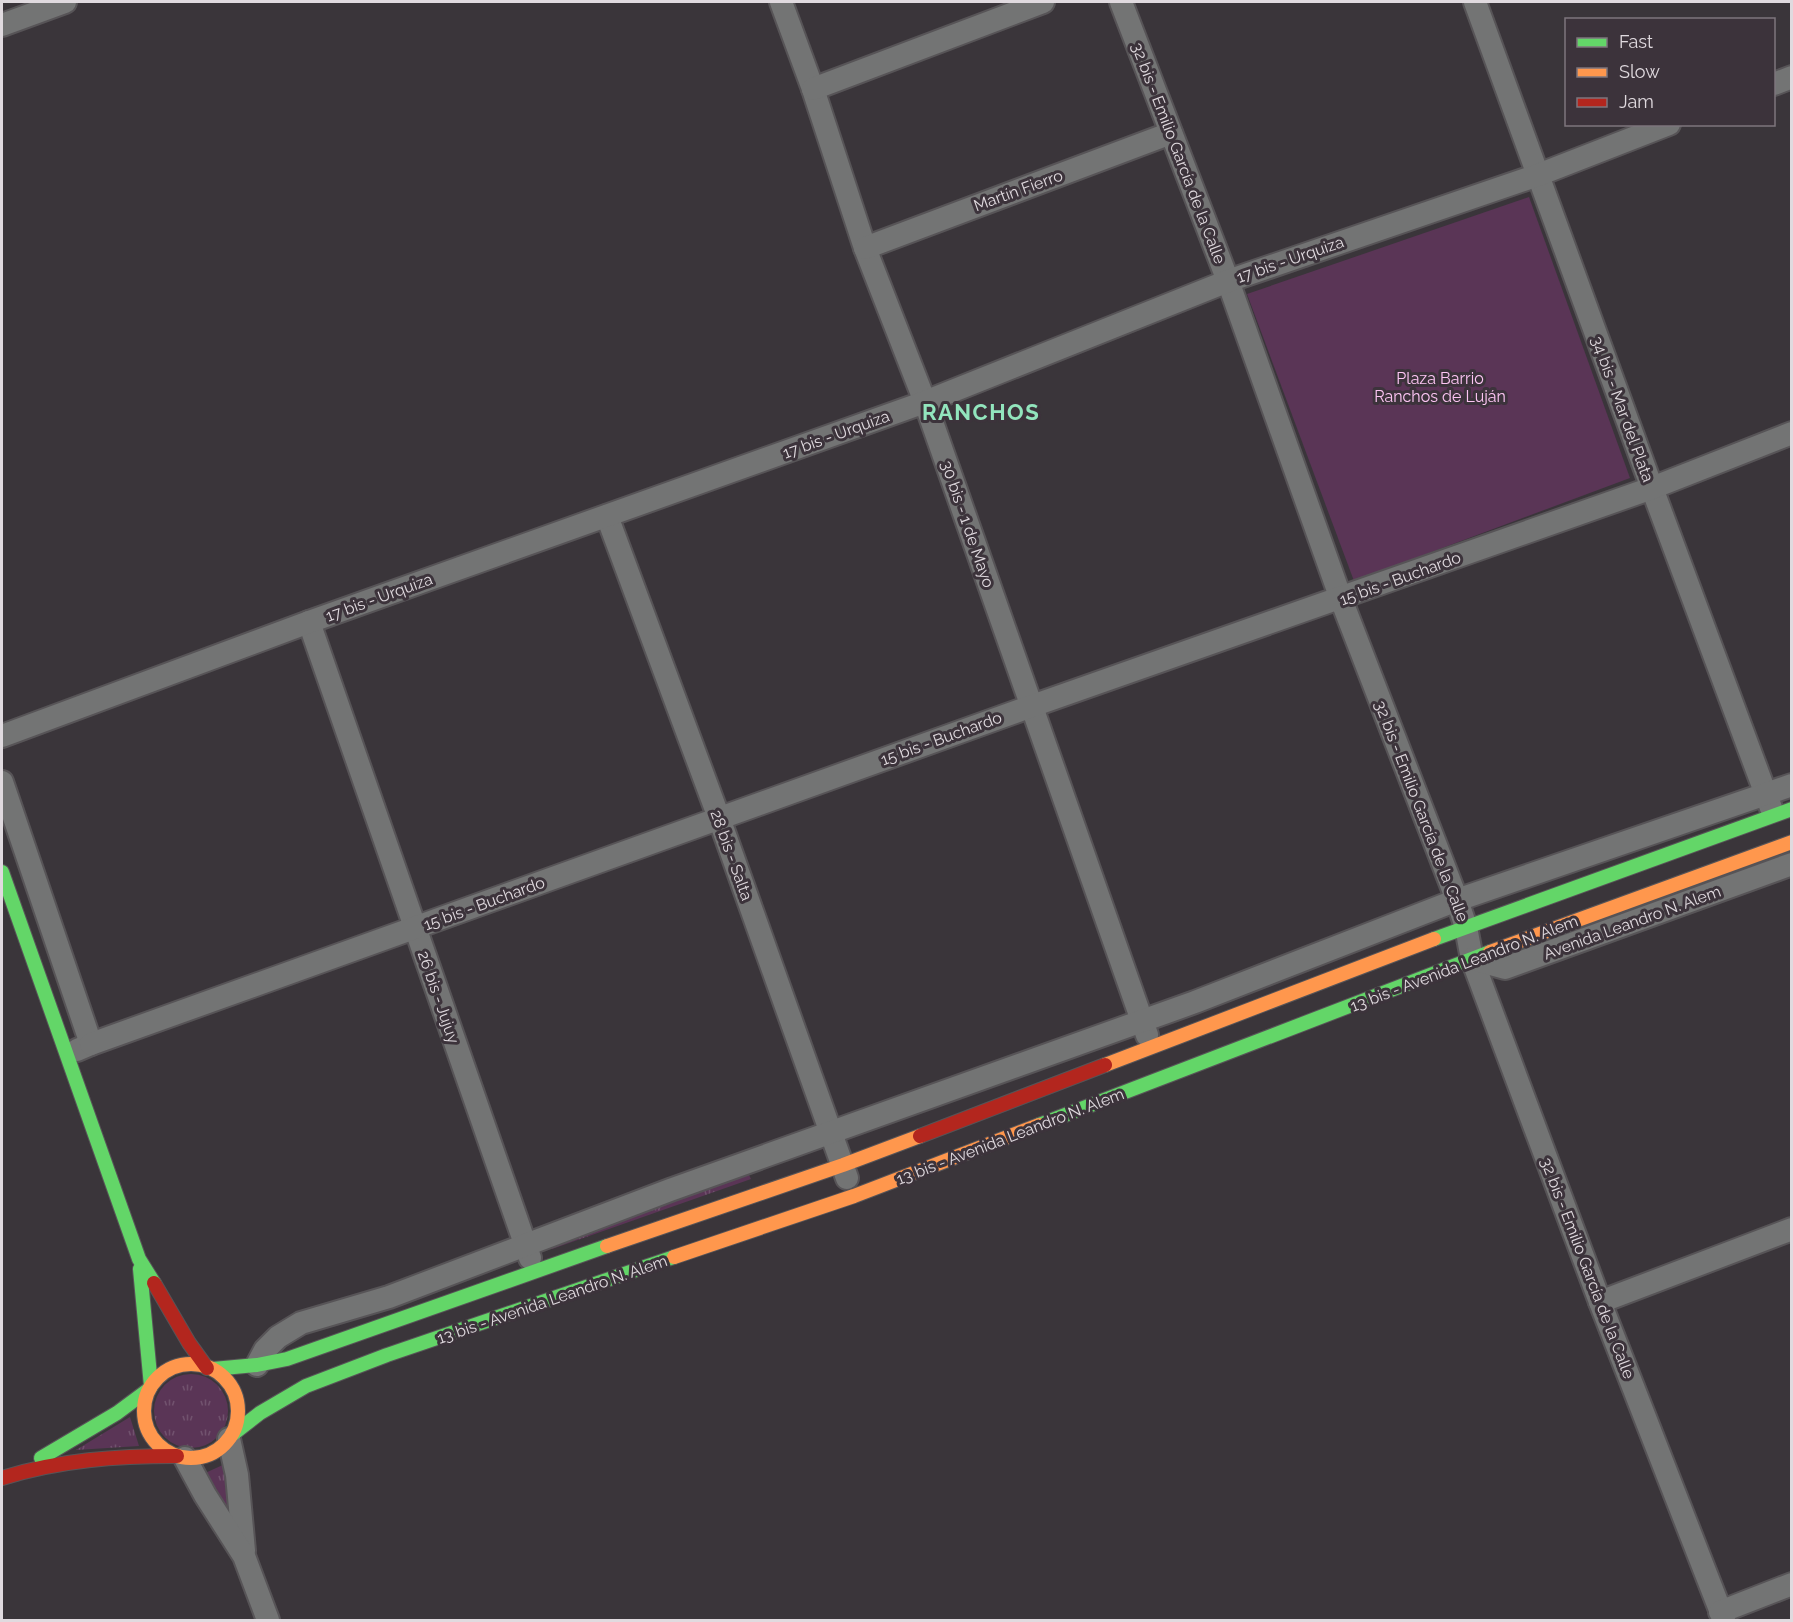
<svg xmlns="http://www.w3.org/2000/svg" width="1793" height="1622" font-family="Raleway,sans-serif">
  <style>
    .grass { fill: url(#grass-tufts) }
    .park { fill: #5a3556 }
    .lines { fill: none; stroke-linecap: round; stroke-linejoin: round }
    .street-casing { stroke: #575457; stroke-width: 26 }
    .fast-casing { stroke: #575457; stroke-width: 16 }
    .slow-casing { stroke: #575457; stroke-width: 16 }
    .jam-casing { stroke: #575457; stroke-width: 16 }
    .street { stroke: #737474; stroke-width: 22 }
    .fast { stroke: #63d668; stroke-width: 14 }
    .slow { stroke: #ff974d; stroke-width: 14 }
    .jam { stroke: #b3261e; stroke-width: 14 }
    .labels { text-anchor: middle; stroke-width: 6; stroke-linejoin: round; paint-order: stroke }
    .street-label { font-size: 16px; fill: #e0dadf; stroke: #3c333b }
    .park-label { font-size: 16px; fill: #fdc5f4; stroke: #3c333b }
    .district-label { font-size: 22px; font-weight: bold; letter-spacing: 1.5px; fill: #92e5bd; stroke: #3c333b }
  </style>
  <defs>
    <pattern id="grass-tufts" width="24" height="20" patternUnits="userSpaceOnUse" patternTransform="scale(1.5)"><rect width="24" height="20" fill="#5a3556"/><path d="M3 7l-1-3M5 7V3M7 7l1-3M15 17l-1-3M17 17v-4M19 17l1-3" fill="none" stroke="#71526e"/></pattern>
  </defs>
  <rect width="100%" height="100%" fill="#3a353a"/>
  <g class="grass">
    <path d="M748 1173 751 1179 552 1249V1243Z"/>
    <circle cx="191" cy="1411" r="37"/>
    <path d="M130 1417 139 1446 76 1450Z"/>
    <path d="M225 1464 229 1519 203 1474Z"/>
  </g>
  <path class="park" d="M1529 197 1630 478 1354 581 1247 294Z"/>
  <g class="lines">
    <defs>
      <g id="street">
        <path d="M781 2 813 89 865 248 925 402 1147 1035"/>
        <path d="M1121 2 1228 281 1341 599 1457 900 1466 927 1472 959 1600 1302 1724 1620"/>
        <path d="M1475 2 1652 488 1771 808"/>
        <path d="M2 25 65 2"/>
        <path d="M1774 84 1792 77"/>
        <path d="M813 89 1043 2"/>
        <path d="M865 248 1171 133"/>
        <path d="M607 516 719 818 847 1178"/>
        <path d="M309 622 530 1258"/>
        <path d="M2 736 309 622 925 402 1228 281 1538 175 1669 124"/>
        <path d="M2 782 91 1044 77 1050"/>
        <path d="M1472 959 1505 968 1792 864"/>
        <path d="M91 1044 1032 706 1652 488 1792 433"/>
        <path d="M1600 1302 1792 1229"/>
        <path d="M257 1365 265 1350 278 1337 301 1323 389 1297 670 1190 1195 1002 1457 900 1792 785"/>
        <path d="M229 1439 237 1475 244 1551"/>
        <path d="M185 1458 205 1495 244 1556 268 1620"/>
        <path d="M1720 1612 1792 1584"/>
      </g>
      <g id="fast">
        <path d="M2 872 139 1259 154 1283"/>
        <path d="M1434 939 1792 809"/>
        <path d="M1039 1125 1490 952"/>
        <path d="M140 1269 151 1386"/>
        <path d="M213 1369 257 1365 287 1359 607 1246"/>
        <path d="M233 1434 260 1413 306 1386 387 1355 674 1257"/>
        <path d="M41 1458 117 1413 148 1390"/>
      </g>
      <g id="slow">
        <path d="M1490 952 1792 842"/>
        <path d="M1105 1065 1434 939"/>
        <path d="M607 1246 843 1165 920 1136"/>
        <path d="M674 1257 854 1196 1039 1125"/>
        <circle cx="191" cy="1411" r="47"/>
      </g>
      <g id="jam">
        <path d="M920 1136 1105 1065"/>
        <path d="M154 1283 189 1343 207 1368"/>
        <path d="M2 1478C59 1460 117 1456 177 1456"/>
      </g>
    </defs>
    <use href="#street" class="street-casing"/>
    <use href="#fast" class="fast-casing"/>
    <use href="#slow" class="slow-casing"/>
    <use href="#jam" class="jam-casing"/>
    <use href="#street" class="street"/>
    <use href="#fast" class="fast"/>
    <use href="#slow" class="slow"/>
    <use href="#jam" class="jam"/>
  </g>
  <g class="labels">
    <g class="street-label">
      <text transform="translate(1179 153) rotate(69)" y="6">32 bis - Emilio García de la Calle</text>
      <text transform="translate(1018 190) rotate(-20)" y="6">Martín Fierro</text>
      <text transform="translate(1290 259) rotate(-19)" y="6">17 bis - Urquiza</text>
      <text transform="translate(1623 409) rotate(70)" y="6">34 bis - Mar del Plata</text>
      <text transform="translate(836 434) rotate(-20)" y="6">17 bis - Urquiza</text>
      <text transform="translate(968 524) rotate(71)" y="6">30 bis - 1 de Mayo</text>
      <text transform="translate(1400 578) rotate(-20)" y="6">15 bis - Buchardo</text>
      <text transform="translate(379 597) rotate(-20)" y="6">17 bis - Urquiza</text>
      <text transform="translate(941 738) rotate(-20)" y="6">15 bis - Buchardo</text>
      <text transform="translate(1422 811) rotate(69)" y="6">32 bis - Emilio García de la Calle</text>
      <text transform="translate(732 855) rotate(70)" y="6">28 bis - Salta</text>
      <text transform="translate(484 903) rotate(-20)" y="6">15 bis - Buchardo</text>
      <text transform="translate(1632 922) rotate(-20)" y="6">Avenida Leandro N. Alem</text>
      <text transform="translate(1464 963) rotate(-21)" y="6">13 bis - Avenida Leandro N. Alem</text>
      <text transform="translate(439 997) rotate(71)" y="6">26 bis - Jujuy</text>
      <text transform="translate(1010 1136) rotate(-21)" y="6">13 bis - Avenida Leandro N. Alem</text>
      <text transform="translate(1588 1268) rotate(69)" y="6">32 bis - Emilio García de la Calle</text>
      <text transform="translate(552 1299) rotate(-19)" y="6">13 bis - Avenida Leandro N. Alem</text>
    </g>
    <g class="park-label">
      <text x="1440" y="384">Plaza Barrio<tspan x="1440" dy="18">Ranchos de Luján</tspan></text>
    </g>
    <g class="district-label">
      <text x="981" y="420">RANCHOS</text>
    </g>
  </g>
  <rect width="1793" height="1622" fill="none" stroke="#e0dadf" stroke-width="6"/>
  <rect x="1565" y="18" width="210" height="108" fill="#3c333b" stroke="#7e767d" stroke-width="1.5"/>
  <rect x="1577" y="38" width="30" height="9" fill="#63d668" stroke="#7e767d" stroke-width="1.5"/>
  <text x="1619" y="48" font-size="18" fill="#e0dadf">Fast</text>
  <rect x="1577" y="68" width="30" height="9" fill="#ff974d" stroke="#7e767d" stroke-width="1.5"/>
  <text x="1619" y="78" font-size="18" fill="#e0dadf">Slow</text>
  <rect x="1577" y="98" width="30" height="9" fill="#b3261e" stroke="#7e767d" stroke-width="1.5"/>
  <text x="1619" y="108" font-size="18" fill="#e0dadf">Jam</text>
</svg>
